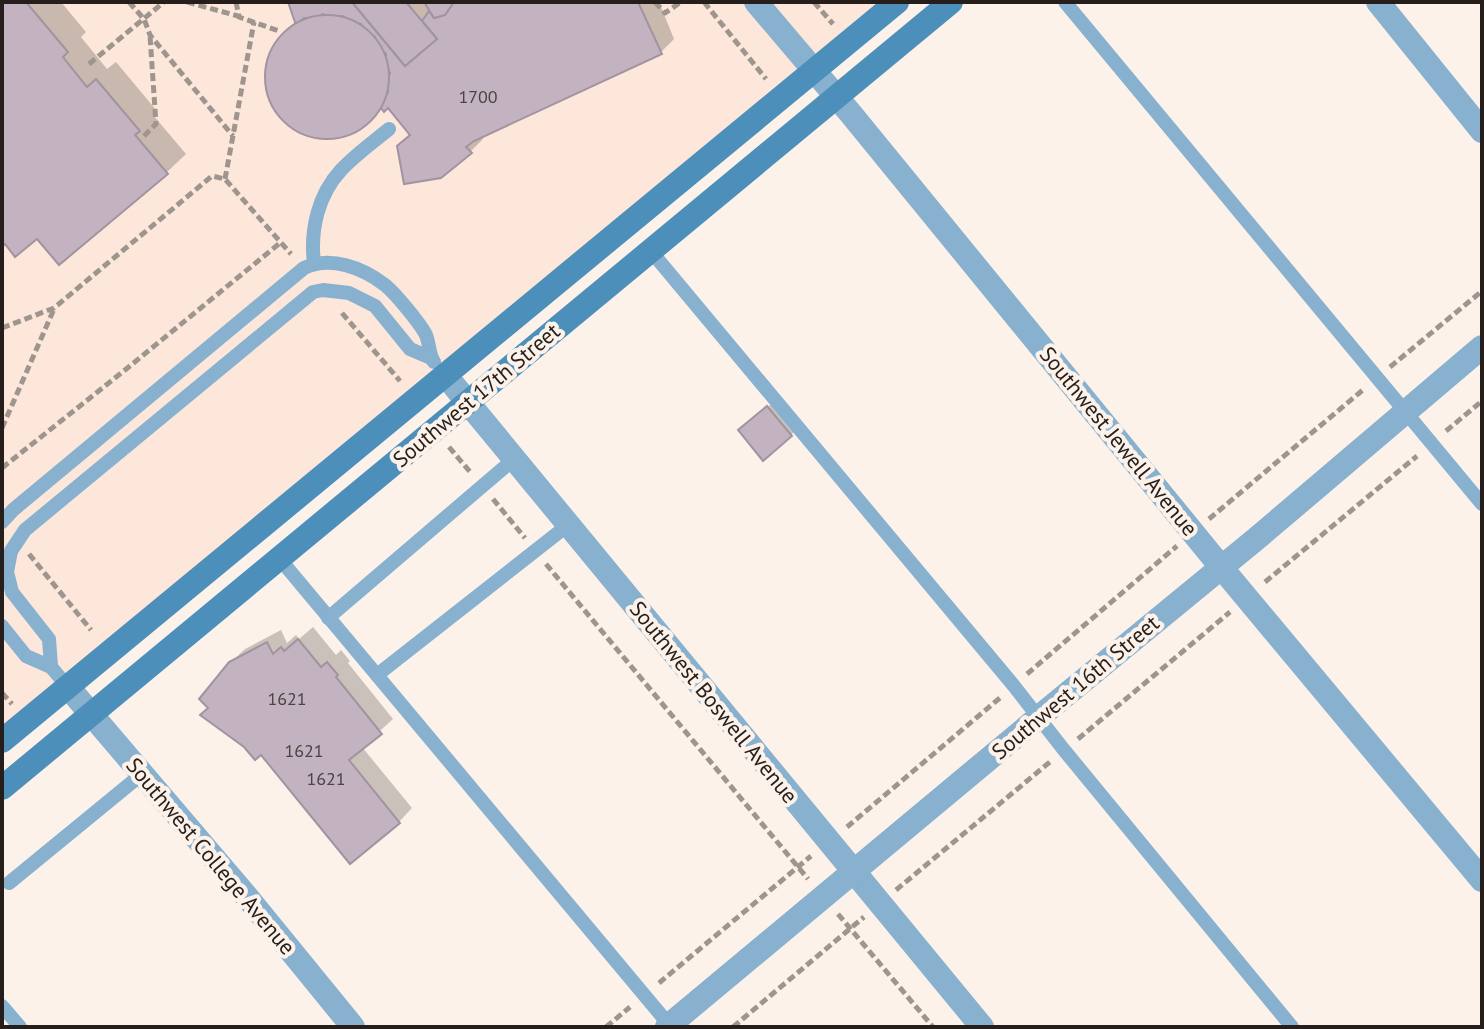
<svg xmlns="http://www.w3.org/2000/svg" width="1484" height="1029" font-family="'PT Sans',sans-serif">
  <style>
    .built { fill: #fce7da }
    .shadow { fill: #0003 }
    .building { fill: #c3b3c1; stroke: #a293a0; stroke-width: 2 }
    .lines { fill: none; stroke-linecap: round; stroke-linejoin: round }
    .path { stroke: #9f958f; stroke-width: 5; stroke-dasharray: 8 4; stroke-linecap: butt }
    .service { stroke: #87b1cf; stroke-width: 14 }
    .minor { stroke: #87b1cf; stroke-width: 24 }
    .secondary { stroke: #4d8fbb; stroke-width: 24 }
    .labels { text-anchor: middle; stroke-width: 8; stroke-linejoin: round; paint-order: stroke }
    .number-label { font-size: 18px; fill: #4c4344 }
    .street-label { font-size: 22px; fill: #251e1a; stroke: #fdf2ea }
  </style>
  <rect width="100%" height="100%" fill="#fdf2ea"/>
  <path class="built" d="M2 2H884L2 731Z"/>
  <g class="shadow">
    <path d="M2 2H61L86 32 81 37 107 69 116 62 157 111 153 115 186 154 167 172 59 262 37 236 5 242 2 244V98L5 96 2 93Z"/>
    <path d="M290 2H659L674 39 661 52 481 136 483 139 470 152 412 134 388 106 382 107 367 124 359 127 350 135H339L330 138 322 135 311 136 305 131 295 129 281 116 276 107 270 100 266 82 269 72 268 62 274 53 276 43 297 20Z"/>
    <path d="M775 401 797 429 791 435 747 424Z"/>
    <path d="M313 627 336 655 341 650 350 661 348 663 393 719 362 747 412 808 399 822 350 861 261 752 211 707 230 663 245 649 281 630 287 643 296 635 299 639Z"/>
  </g>
  <g class="building">
    <path d="M2 2H26L68 52 63 57 87 87 96 79 140 131 135 135 168 174 59 265 37 239 15 257 5 244 2 247V99L3 97Z"/>
    <path d="M288 2H352L405 66 437 39 422 21 429 11 434 18 445 15 454 2H638L662 54 474 141 466 147 472 153 441 178 404 184 397 146 410 135 388 108 384 112 381 108 382 101 388 92 387 82 390 73 386 64V54L378 46 375 37 366 31 361 24 350 21 343 16 332 18 323 14 314 19 304 18 296 25Z"/>
    <path d="M352 2H406L437 39 405 66Z"/>
    <path d="M424 2H454L445 15 434 18Z"/>
    <circle cx="327" cy="77" r="62"/>
    <path d="M767 406 792 436 763 461 738 430Z"/>
    <path d="M298 639 321 667 327 662 338 675 336 677 382 734 349 760 400 823 350 864 261 755 255 760 244 747 200 715 208 708 199 699 229 662 267 642 273 654 281 647 284 651Z"/>
  </g>
  <g class="lines">
    <g class="path">
      <path d="M129 2 144 19 150 35 233 136"/>
      <path d="M187 2 238 16"/>
      <path d="M236 2 239 17 279 31"/>
      <path d="M655 2 665 13 681 2"/>
      <path d="M704 2 766 79"/>
      <path d="M814 2 833 24"/>
      <path d="M89 64 164 2"/>
      <path d="M144 136 156 124 150 36"/>
      <path d="M225 179 254 22"/>
      <path d="M342 313 400 381"/>
      <path d="M2 328 54 308 212 176 225 179 291 254"/>
      <path d="M1390 367 1482 291"/>
      <path d="M2 428 54 309"/>
      <path d="M1446 431 1482 401"/>
      <path d="M449 447 471 473"/>
      <path d="M2 468 125 370 280 243"/>
      <path d="M493 499 525 538"/>
      <path d="M1209 519 1364 389"/>
      <path d="M29 554 91 630"/>
      <path d="M546 564 808 879"/>
      <path d="M1265 582 1417 456"/>
      <path d="M1027 674 1177 546"/>
      <path d="M2 693 12 704"/>
      <path d="M1078 739 1230 612"/>
      <path d="M847 827 1001 697"/>
      <path d="M896 890 1051 761"/>
      <path d="M838 914 933 1027"/>
      <path d="M659 983 811 856"/>
      <path d="M606 1027 630 1007"/>
      <path d="M733 1027 864 917"/>
    </g>
    <g class="service">
      <path d="M1065 2 1482 504"/>
      <path d="M650 250 1014 686 1064 750 1292 1027"/>
      <path d="M314 263C310 230 318 195 341 170 355 155 373 142 389 129"/>
      <path d="M2 522 13 510 304 268C330 255 363 268 385 285 395 293 418 321 425 333 430 342 428 353 434 362"/>
      <path d="M279 558 671 1027"/>
      <path d="M328 618 514 459"/>
      <path d="M2 626 26 656 51 667 68 687"/>
      <path d="M51 667 49 639 12 592 7 572 11 551 25 530 313 292 323 290 349 293 375 306 410 349 431 358"/>
      <path d="M377 675 568 525"/>
      <path d="M9 883 142 774"/>
      <path d="M2 1006 20 1027"/>
    </g>
    <g class="minor">
      <path d="M756 2 851 114 1221 567 1482 880"/>
      <path d="M1378 2 1482 131"/>
      <path d="M446 376 982 1027"/>
      <path d="M68 687 247 897 353 1027"/>
      <path d="M667 1027 1039 717 1256 539 1482 347"/>
    </g>
    <g class="secondary">
      <path d="M2 741 897 2"/>
      <path d="M2 788 951 2"/>
    </g>
  </g>
  <g class="labels">
    <g class="number-label">
      <text x="478" y="103">1700</text>
      <text x="287" y="705">1621</text>
      <text x="304" y="757">1621</text>
      <text x="326" y="785">1621</text>
    </g>
    <g class="street-label">
      <text transform="translate(476 395) rotate(-40)" y="8">Southwest 17th Street</text>
      <text transform="translate(1119 441) rotate(51)" y="8">Southwest Jewell Avenue</text>
      <text transform="translate(1075 687) rotate(-40)" y="8">Southwest 16th Street</text>
      <text transform="translate(714 702) rotate(51)" y="8">Southwest Boswell Avenue</text>
      <text transform="translate(211 856) rotate(50)" y="8">Southwest College Avenue</text>
    </g>
  </g>
  <rect width="1484" height="1029" fill="none" stroke="#251e1a" stroke-width="8"/>
</svg>
